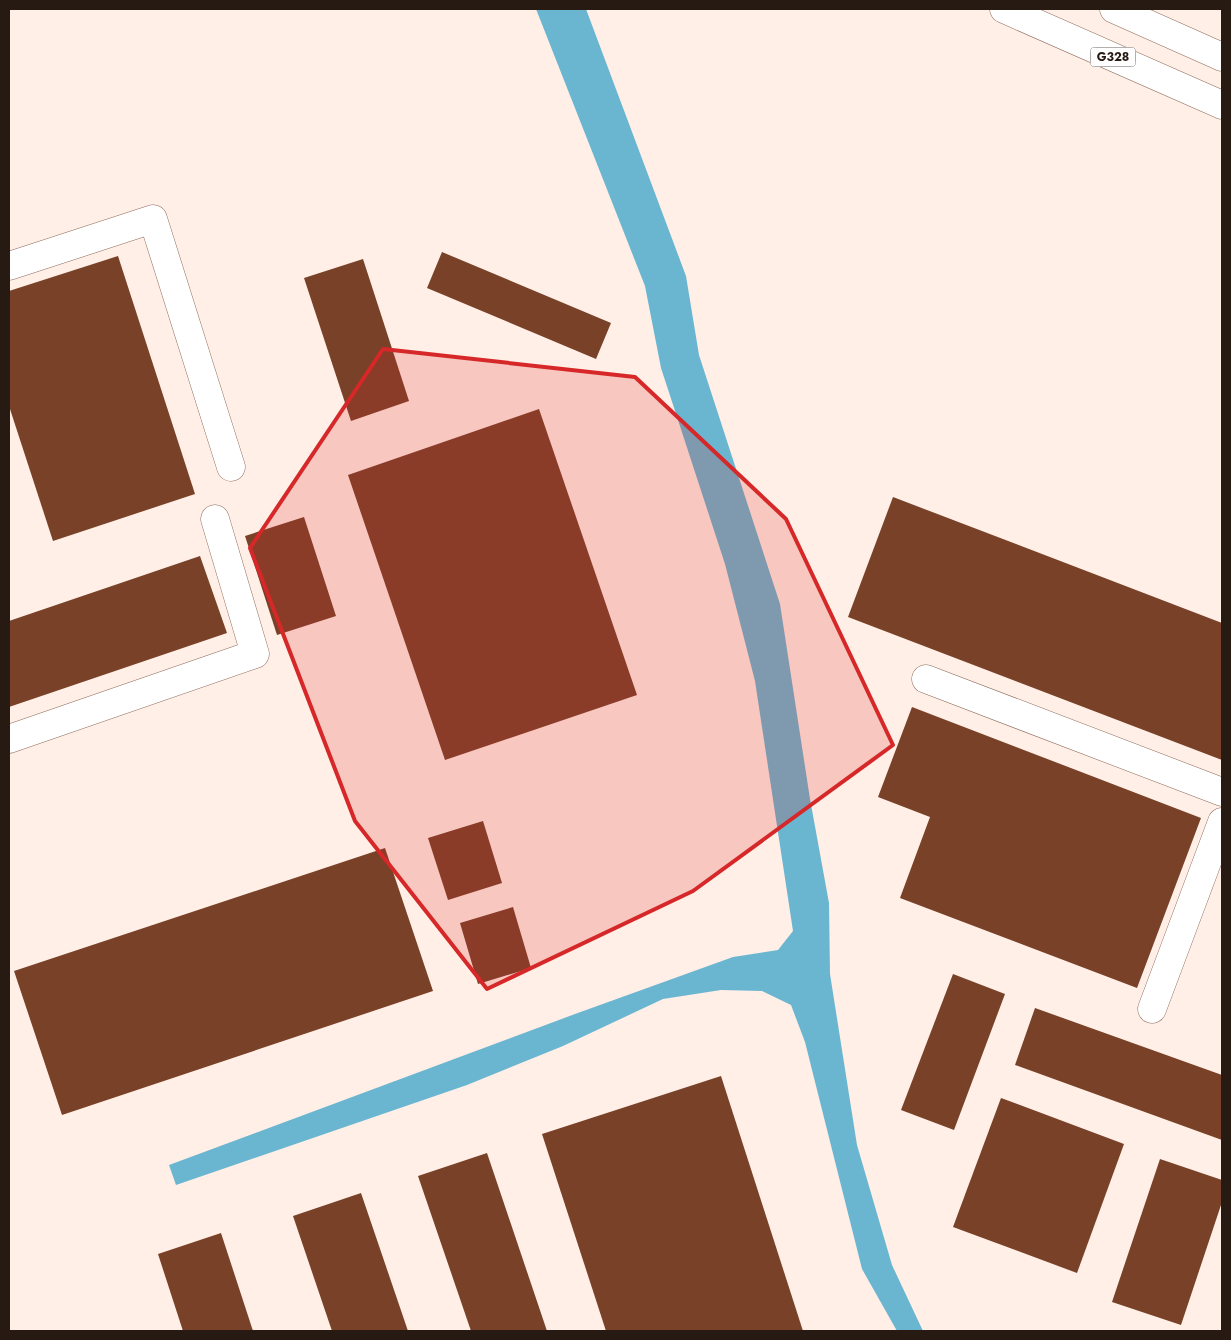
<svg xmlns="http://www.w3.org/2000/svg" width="1231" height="1340" font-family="Jost,sans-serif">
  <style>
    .water { fill: #6ab6d1 }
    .building { fill: #784128 }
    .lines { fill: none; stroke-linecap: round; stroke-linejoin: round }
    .minor-casing { stroke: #8e6d5c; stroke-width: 29 }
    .highway-casing { stroke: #8e6d5c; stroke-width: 29 }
    .minor { stroke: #fff; stroke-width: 28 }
    .highway { stroke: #fff; stroke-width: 28 }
    .marked { fill: #d62828; fill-opacity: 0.2; stroke: #d62828; stroke-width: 4; stroke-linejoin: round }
    .labels { text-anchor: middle; stroke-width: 5; stroke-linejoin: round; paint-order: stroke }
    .shield { fill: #fff; stroke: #685f5a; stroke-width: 1 }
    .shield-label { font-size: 12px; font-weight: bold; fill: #271a13 }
  </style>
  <rect width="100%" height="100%" fill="#ffefe7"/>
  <path class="water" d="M536 9H586L686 276 699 355 780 604 810 799 829 903 830 974 857 1145 892 1265 923 1331H897L862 1269 805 1042 791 1005 762 991 721 990 663 999 563 1046 467 1085 176 1185 169 1165 575 1014 733 957 778 950 793 931 755 681 725 564 661 368 645 286Z"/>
  <g class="building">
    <path d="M442 252 611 323 596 359 427 288Z"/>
    <path d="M118 256 195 494 53 541 9 406V291Z"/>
    <path d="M363 259 409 401 351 421 304 278Z"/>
    <path d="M539 409 637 695 445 760 348 475Z"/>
    <path d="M893 497 1222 623V760L848 617Z"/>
    <path d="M304 517 336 616 277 635 245 536Z"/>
    <path d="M200 556 227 633 9 707V621Z"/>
    <path d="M912 707 1201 818 1137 988 900 898 930 817 878 797Z"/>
    <path d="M483 821 502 883 448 900 428 838Z"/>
    <path d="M385 848 433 991 62 1115 14 971Z"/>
    <path d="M513 907 531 968 478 984 460 923Z"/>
    <path d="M953 974 1005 994 954 1130 901 1110Z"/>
    <path d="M1035 1008 1222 1075V1140L1015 1065Z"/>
    <path d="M721 1076 803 1331H606L542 1134Z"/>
    <path d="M1001 1098 1124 1144 1077 1273 953 1227Z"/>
    <path d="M487 1153 547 1331H471L418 1176Z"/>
    <path d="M1160 1159 1222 1180V1202L1181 1325 1112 1302Z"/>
    <path d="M361 1193 408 1331H332L293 1216Z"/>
    <path d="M221 1233 253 1331H183L158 1254Z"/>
  </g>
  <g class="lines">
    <defs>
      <g id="minor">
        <path d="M9 266 153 219 231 467"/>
        <path d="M926 679 1222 792"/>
        <path d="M9 739 255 654 215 519"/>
        <path d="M1152 1009 1222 822"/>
      </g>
      <g id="highway">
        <path d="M1004 9 1222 105"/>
        <path d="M1114 9 1222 57"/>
      </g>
    </defs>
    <use href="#minor" class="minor-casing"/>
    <use href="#highway" class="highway-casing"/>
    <use href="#minor" class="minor"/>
    <use href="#highway" class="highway"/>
  </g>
  <path class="marked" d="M383 349 635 377 786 519 893 745 693 891 487 989 355 821 250 548Z"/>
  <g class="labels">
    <rect class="shield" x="1090.5" y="47.5" width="45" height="19" rx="4"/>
    <g class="shield-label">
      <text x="1113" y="61">G328</text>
    </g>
  </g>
  <rect width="1231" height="1340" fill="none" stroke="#271a13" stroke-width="20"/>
</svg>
